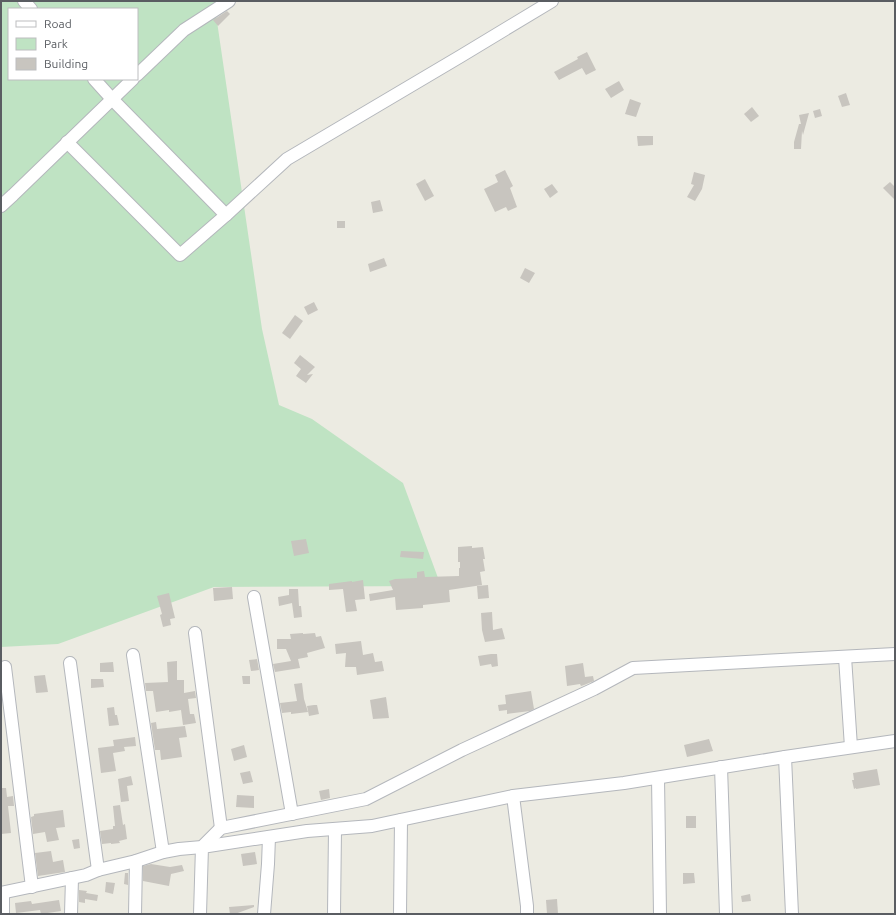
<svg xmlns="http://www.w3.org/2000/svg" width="896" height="915" font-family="Ubuntu,sans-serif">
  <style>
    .green { fill: #bfe3c3; fill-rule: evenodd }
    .building { fill: #c8c5bf }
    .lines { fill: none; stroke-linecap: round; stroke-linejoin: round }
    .minor-casing { stroke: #b4b7bc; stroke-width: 14 }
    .minor { stroke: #fff; stroke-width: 12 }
  </style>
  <rect width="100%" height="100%" fill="#ecebe2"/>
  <path class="green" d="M1 1H214L262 329 279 405 312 419 403 483 441 586 214 587 58 644 1 647ZM9 9H137V79H9Z"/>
  <g class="building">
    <path d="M227 11 230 14 218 26 213 20Z"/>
    <path d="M587 52 596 70 586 75 582 68 559 80 554 72 578 59 577 57Z"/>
    <path d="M619 81 624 90 611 98 605 89Z"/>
    <path d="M846 93 850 105 842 107 838 96Z"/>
    <path d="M630 99 641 103 636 117 625 114Z"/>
    <path d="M752 107 759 116 751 122 744 114Z"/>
    <path d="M820 109 822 116 815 118 813 111Z"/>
    <path d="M809 113 803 135 802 131 801 149H794V142L799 124H801L799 115Z"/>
    <path d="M637 136H653V145L638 146Z"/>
    <path d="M505 170 513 186 510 188 517 207 508 211 506 207 495 212 484 189 498 182 495 175Z"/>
    <path d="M694 172 705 175 702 189 695 201 687 197 694 185 691 184Z"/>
    <path d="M425 179 434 196 425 201 416 184Z"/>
    <path d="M890 182 895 187V200L883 188Z"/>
    <path d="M552 184 558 192 550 198 544 189Z"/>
    <path d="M380 200 383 211 373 213 371 202Z"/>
    <rect x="337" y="221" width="8" height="7"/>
    <path d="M384 258 387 266 370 272 368 264Z"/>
    <path d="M525 268 535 273 529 283 520 278Z"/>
    <path d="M314 302 318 310 308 315 304 307Z"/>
    <path d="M295 315 303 321 290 339 282 333Z"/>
    <path d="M300 355 315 367 307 375 313 374 306 383 296 376 301 369 294 363Z"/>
    <path d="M306 539 309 553 294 556 291 541Z"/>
    <path d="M472 546V548L483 547 485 559H483L485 571 480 572 482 585 449 590 450 602 423 605V608L396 610 395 597 370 601 369 594 393 590 389 581 395 579 417 578V572L424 571 425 577 459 576V568H460V562H458V547Z"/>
    <path d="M401 551 424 552 423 559 400 557Z"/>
    <path d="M363 580 365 599 355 600 357 611 346 612 343 589 329 590V584L352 581V582Z"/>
    <path d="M488 585 489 598 478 599 477 586Z"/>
    <path d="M232 587 233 599 214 601 213 588Z"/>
    <path d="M289 589H298L299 606H301L302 617 294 618 292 603 279 606 278 597 289 595Z"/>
    <path d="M169 593 175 618 170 619 171 625 163 627 160 615 162 614 157 596Z"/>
    <path d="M492 612 493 630 502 628 505 639 485 642 482 630 481 613Z"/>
    <path d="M303 633V634L315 633 316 637 321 636 325 648 307 653 308 657 298 659 300 668 275 672 273 664 291 661 286 649H277V639H291L290 634Z"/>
    <path d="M361 641 363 655 373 653 375 662 382 661 384 671 357 675 356 667H345L346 653 336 654 335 644Z"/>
    <path d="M491 654H497L498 666 492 667 491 664 480 666 478 656Z"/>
    <path d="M257 659 259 670 251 671 249 660Z"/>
    <path d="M177 661V680H184V693L195 691 196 698 188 699 190 714H194L196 723 183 725 181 710 169 712V710L156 712 153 691H146L145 683 168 682 167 662Z"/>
    <path d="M113 662 114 672H100V663Z"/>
    <path d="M583 663 585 677 593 676 594 681 584 685 581 686 580 684 567 686 565 666Z"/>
    <path d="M45 675 48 692 36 693 34 676Z"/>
    <path d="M242 676H250V684H243Z"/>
    <path d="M91 679H103L104 687 91 688Z"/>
    <path d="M302 683 304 699 308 712 291 714V712L282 713 280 703 297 701 294 684Z"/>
    <path d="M531 691 534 709 530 711 507 714V710L499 711 498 705 506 704 505 695Z"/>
    <path d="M386 697 389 718 373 719 370 700Z"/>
    <path d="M314 705H317L319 714 309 716 307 706Z"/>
    <path d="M114 707 115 715H117L119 725 109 726 107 708Z"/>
    <path d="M156 722 157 729 185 726 187 737 179 738 182 757 161 760 160 750H155L151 723Z"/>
    <path d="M135 737 136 746 124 747 125 751 113 753 116 771 101 773 98 748 114 746 113 740Z"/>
    <path d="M709 739 713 751 687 757 684 745Z"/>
    <path d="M244 745 247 757 234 761 231 749Z"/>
    <path d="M877 769 880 785 856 789V788L854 789 852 780H854L853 773Z"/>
    <path d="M250 771 253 782 243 784 240 773Z"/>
    <path d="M131 776 133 785 127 786 129 801 121 802 118 779Z"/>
    <path d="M1 788H6L7 797 13 796 14 806H8L11 833 1 834Z"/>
    <path d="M329 789 330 798 321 800 319 791Z"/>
    <path d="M237 795 254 796V808L236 807Z"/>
    <path d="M120 805 123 825 125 824 127 839 119 841 120 843 111 844V843L102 844 100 831 113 829V826H115L113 806Z"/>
    <path d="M63 810 65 827 56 828 59 840 47 842 45 832 33 834 31 817 34 816V814Z"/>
    <rect x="686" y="816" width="10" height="12"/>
    <path d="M79 839 80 848 74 849 72 840Z"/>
    <path d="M51 851 53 862 63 860 65 872 38 876 35 853Z"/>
    <path d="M255 852 257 864 243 866 241 854Z"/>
    <path d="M151 864 170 867 182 865 184 871 171 874 169 886 143 881V866Z"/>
    <path d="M125 873H128V885L124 884Z"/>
    <path d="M683 873H694L695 883 683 884Z"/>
    <path d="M106 882 115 883 113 894 105 892Z"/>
    <path d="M79 890 87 891 86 893 98 895 97 901 85 899V903L79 902Z"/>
    <path d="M750 894 751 901 742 902 741 896Z"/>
    <path d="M557 899 558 914H547L546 900Z"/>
    <path d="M59 900 61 911 41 914 40 910 16 913 15 903 31 901 32 904Z"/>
    <path d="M254 905V907L235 914H230L229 907Z"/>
  </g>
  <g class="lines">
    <defs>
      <g id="minor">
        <path d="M24 1 31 9"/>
        <path d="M137 75 184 30 229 1"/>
        <path d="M94 79 112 99 226 215"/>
        <path d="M67 142 180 255 226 215 287 159 461 56 552 1"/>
        <path d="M1 206 13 195 133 79"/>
        <path d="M254 597 292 814"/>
        <path d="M195 633 221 828"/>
        <path d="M133 655 163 852"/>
        <path d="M845 657 851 747"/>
        <path d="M70 663 98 870"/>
        <path d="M5 667 32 887"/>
        <path d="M785 757 792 914"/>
        <path d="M721 767 726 914"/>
        <path d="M658 778 660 914"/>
        <path d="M513 796 527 906V914"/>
        <path d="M1 893 86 875 98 870 136 861 163 852 179 849 202 847 221 828 366 799 462 750 594 689 633 668 895 654"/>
        <path d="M3 914V893"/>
        <path d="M71 914 72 878"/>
        <path d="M135 914 136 861"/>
        <path d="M200 914 202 847 307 831 372 826 513 796 624 783 785 757 895 741"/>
        <path d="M264 914 268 864 269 837"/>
        <path d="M334 914 335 829"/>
        <path d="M400 914 401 820"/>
      </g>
    </defs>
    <use href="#minor" class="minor-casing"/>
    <use href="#minor" class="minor"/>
  </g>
  <rect width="896" height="915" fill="none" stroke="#5a5d62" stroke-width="4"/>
  <rect x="8" y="8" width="130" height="72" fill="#ffffff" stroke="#bdbec0"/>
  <rect x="16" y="21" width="20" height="6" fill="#ffffff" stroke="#bdbec0"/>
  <text x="44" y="28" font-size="12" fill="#5a5d62">Road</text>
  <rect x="16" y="38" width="20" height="12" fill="#bfe3c3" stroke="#bdbec0"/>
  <text x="44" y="48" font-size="12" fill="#5a5d62">Park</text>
  <rect x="16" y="58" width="20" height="12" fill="#c8c5bf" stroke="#bdbec0"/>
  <text x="44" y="68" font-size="12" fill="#5a5d62">Building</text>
</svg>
